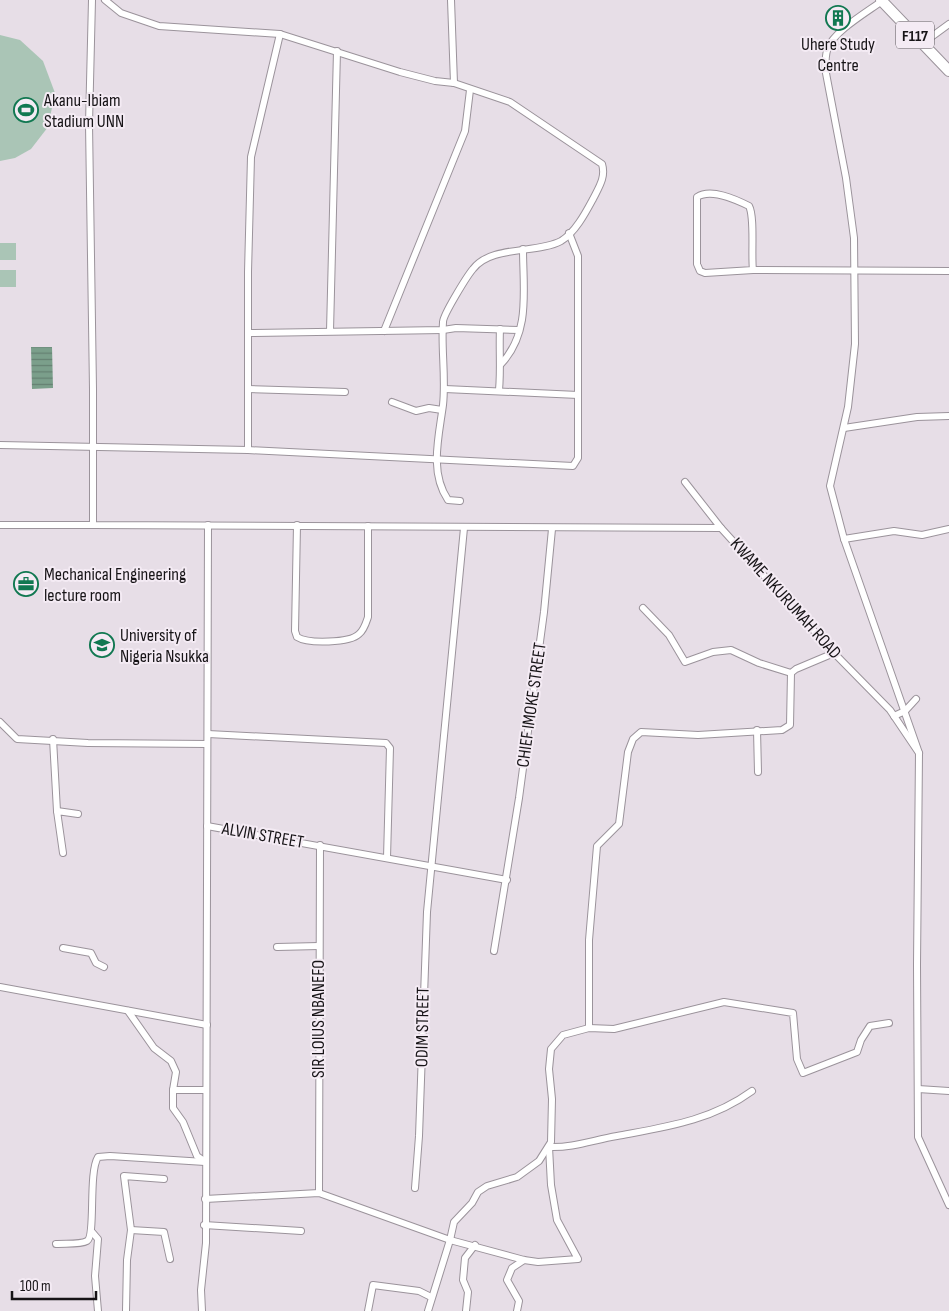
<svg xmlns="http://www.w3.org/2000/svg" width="949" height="1311" font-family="'Sofia Sans Condensed',sans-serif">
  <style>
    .park { fill: #aac5b6 }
    .water { fill: url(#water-rules) }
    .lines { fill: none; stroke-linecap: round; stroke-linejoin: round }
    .street-casing { stroke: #9b939b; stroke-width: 8 }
    .primary-casing { stroke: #9b939b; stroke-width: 12 }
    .street { stroke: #fff; stroke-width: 6 }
    .primary { stroke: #fff; stroke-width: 10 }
    .labels { text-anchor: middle; stroke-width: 4; stroke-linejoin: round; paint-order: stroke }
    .shield { fill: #f4ebf4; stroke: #595459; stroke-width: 1 }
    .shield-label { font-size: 16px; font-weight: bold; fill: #171417 }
    .poi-label { font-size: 18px; fill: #171417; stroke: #f4ebf4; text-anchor: start }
    .street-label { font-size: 18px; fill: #171417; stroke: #f4ebf4 }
  </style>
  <defs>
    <pattern id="water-rules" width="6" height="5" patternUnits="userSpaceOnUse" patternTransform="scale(1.25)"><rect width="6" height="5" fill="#7b9f8b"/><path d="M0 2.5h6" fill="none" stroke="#648071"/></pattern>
  </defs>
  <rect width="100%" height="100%" fill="#e7dee7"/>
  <g class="park">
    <path d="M0 35 20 40 43 61 55 93 48 127 31 149 15 158 0 161Z"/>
    <rect x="0" y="243" width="16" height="17"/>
    <rect x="0" y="270" width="16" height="17"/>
  </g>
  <path class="water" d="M31 347H52L53 388 32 389Z"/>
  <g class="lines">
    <defs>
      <g id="street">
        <path d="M92 0 89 124 93 389V525L721 528 834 653 890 710 919 753"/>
        <path d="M105 0 121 13 159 26 280 34 400 72 435 81 454 83 510 102 602 164C606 177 599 187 593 199 586 212 575 233 561 241 537 254 491 245 473 269 467 276 443 315 443 322 441 349 446 377 443 405 439 436 429 472 448 500L460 501"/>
        <path d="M451 0 454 83"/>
        <path d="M882 1C867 12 833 32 828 48 825 54 826 62 825 68L846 178 854 238 855 344 848 407 830 486 844 539 919 753 917 965 918 1137 949 1205"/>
        <path d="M923 43 949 24"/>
        <path d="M753 270C751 255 755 217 749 206 735 199 711 188 697 197V264L700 271 705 273 753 270 949 271"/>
        <path d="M330 331 337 51"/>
        <path d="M384 331 465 131 470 90"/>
        <path d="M248 333 443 330 456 328 519 330"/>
        <path d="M501 364C531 332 523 290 523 249"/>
        <path d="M248 389 345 392"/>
        <path d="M445 389 578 395"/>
        <path d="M499 390C501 369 499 350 500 329"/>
        <path d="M392 402 416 411 429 408 442 410"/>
        <path d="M844 428 917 417 949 416"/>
        <path d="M0 445 248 450 573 466 578 458V256L569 233"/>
        <path d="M248 450V272L251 157 280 34"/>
        <path d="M685 482 721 528"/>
        <path d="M0 525H93"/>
        <path d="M297 525 295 631 297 637C308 644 350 643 359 634 364 630 366 623 368 617V526"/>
        <path d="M844 539 894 531 922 535 949 529"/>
        <path d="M643 608 669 635 685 662 713 652 731 650 759 663 791 673"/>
        <path d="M894 716 905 711 916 699"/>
        <path d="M0 722 17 739 88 743 207 744"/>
        <path d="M757 730 758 772"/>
        <path d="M208 734 386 743 390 748 387 858"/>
        <path d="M53 739 57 811"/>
        <path d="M207 826 507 880"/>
        <path d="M63 853 57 811 78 814"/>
        <path d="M277 947 319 946"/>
        <path d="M63 948 91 953 96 963 104 967"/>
        <path d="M494 951 519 798 544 612 552 529"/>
        <path d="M0 987 207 1025"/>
        <path d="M128 1011 154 1048 171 1061 176 1072 173 1090H206"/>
        <path d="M589 1028V940L597 846 619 824 628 752 633 739 641 732 698 735 782 730 790 725 791 673 796 669 834 653"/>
        <path d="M918 1089 949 1091"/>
        <path d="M173 1090V1108L183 1122 197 1156 204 1161"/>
        <path d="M415 1188 419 1136 427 912 464 528"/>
        <path d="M319 1193 320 845"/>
        <path d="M205 1199 319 1193 450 1240 524 1260 538 1262 578 1259 557 1220 551 1185 549 1147C573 1148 593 1140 617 1136 665 1127 711 1121 752 1091"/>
        <path d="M204 1225 301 1231"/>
        <path d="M131 1230 164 1232 170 1259"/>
        <path d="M92 1232 98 1239 95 1276 98 1311"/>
        <path d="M56 1244C64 1243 80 1245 87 1241 96 1236 88 1173 98 1157L110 1156 205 1162"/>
        <path d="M126 1311 127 1260 131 1230 124 1176 164 1179"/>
        <path d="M202 1311 201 1290 206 1243 208 525"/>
        <path d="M368 1311 373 1285 419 1291 431 1297"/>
        <path d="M428 1311 450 1240 454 1222 472 1203 478 1192 487 1186 517 1177 539 1161 551 1142 552 1099 549 1069 551 1049 563 1035 589 1028 614 1029 724 1002 793 1013 797 1059 803 1073 857 1052 861 1040 870 1026 889 1023"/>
        <path d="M466 1311 468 1292 463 1280 465 1258 475 1245"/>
        <path d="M517 1311 519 1301 507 1280 512 1268 524 1260"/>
      </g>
      <path id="primary" d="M881 0 949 71"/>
    </defs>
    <use href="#street" class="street-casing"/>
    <use href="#primary" class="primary-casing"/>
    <use href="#street" class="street"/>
    <use href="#primary" class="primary"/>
  </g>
  <defs>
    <symbol id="building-ring" viewBox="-11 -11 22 22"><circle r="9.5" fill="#f4ebf4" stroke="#117851" stroke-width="1.5"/><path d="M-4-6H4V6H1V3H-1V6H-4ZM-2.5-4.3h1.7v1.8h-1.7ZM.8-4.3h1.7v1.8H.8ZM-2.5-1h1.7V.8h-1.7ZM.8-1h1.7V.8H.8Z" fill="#117851"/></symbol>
    <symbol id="stadium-ring" viewBox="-11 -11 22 22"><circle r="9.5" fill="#f4ebf4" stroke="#117851" stroke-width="1.5"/><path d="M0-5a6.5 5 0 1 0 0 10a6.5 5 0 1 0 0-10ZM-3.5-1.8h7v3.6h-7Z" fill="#117851"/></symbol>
    <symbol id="office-ring" viewBox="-11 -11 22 22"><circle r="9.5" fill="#f4ebf4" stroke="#117851" stroke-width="1.5"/><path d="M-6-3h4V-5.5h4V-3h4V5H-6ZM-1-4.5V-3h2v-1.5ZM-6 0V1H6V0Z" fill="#117851"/></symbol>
    <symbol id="university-ring" viewBox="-11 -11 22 22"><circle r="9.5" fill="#f4ebf4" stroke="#117851" stroke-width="1.5"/><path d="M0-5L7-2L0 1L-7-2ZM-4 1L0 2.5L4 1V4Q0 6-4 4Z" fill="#117851"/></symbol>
  </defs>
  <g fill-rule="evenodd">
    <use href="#building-ring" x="824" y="4" width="28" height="28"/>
    <use href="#stadium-ring" x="12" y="96" width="28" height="28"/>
    <use href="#office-ring" x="12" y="570" width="28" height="28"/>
    <use href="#university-ring" x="88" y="631" width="28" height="28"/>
  </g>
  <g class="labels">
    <rect class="shield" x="896" y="21.5" width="38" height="27" rx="4"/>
    <g class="shield-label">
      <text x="915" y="41">F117</text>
    </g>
    <g class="poi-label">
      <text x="838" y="50" text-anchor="middle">Uhere Study<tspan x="838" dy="21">Centre</tspan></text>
      <text x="44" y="106">Akanu-Ibiam<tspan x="44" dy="21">Stadium UNN</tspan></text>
      <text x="44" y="580">Mechanical Engineering<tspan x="44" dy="21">lecture room</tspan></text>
      <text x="120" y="641">University of<tspan x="120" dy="21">Nigeria Nsukka</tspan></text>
    </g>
    <g class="street-label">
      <text transform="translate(786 598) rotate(48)" y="6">KWAME NKURUMAH ROAD</text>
      <text transform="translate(531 705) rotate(-82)" y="6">CHIEF IMOKE STREET</text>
      <text transform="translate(263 835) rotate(10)" y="6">ALVIN STREET</text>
      <text transform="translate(318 1019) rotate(-90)" y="6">SIR LOIUS NBANEFO</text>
      <text transform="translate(422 1027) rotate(-89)" y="6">ODIM STREET</text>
    </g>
  </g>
  <path d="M12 1291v8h84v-8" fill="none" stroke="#171417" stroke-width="2.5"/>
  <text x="20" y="1291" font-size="15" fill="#171417" stroke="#f4ebf4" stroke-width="4" paint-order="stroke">100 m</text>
</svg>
